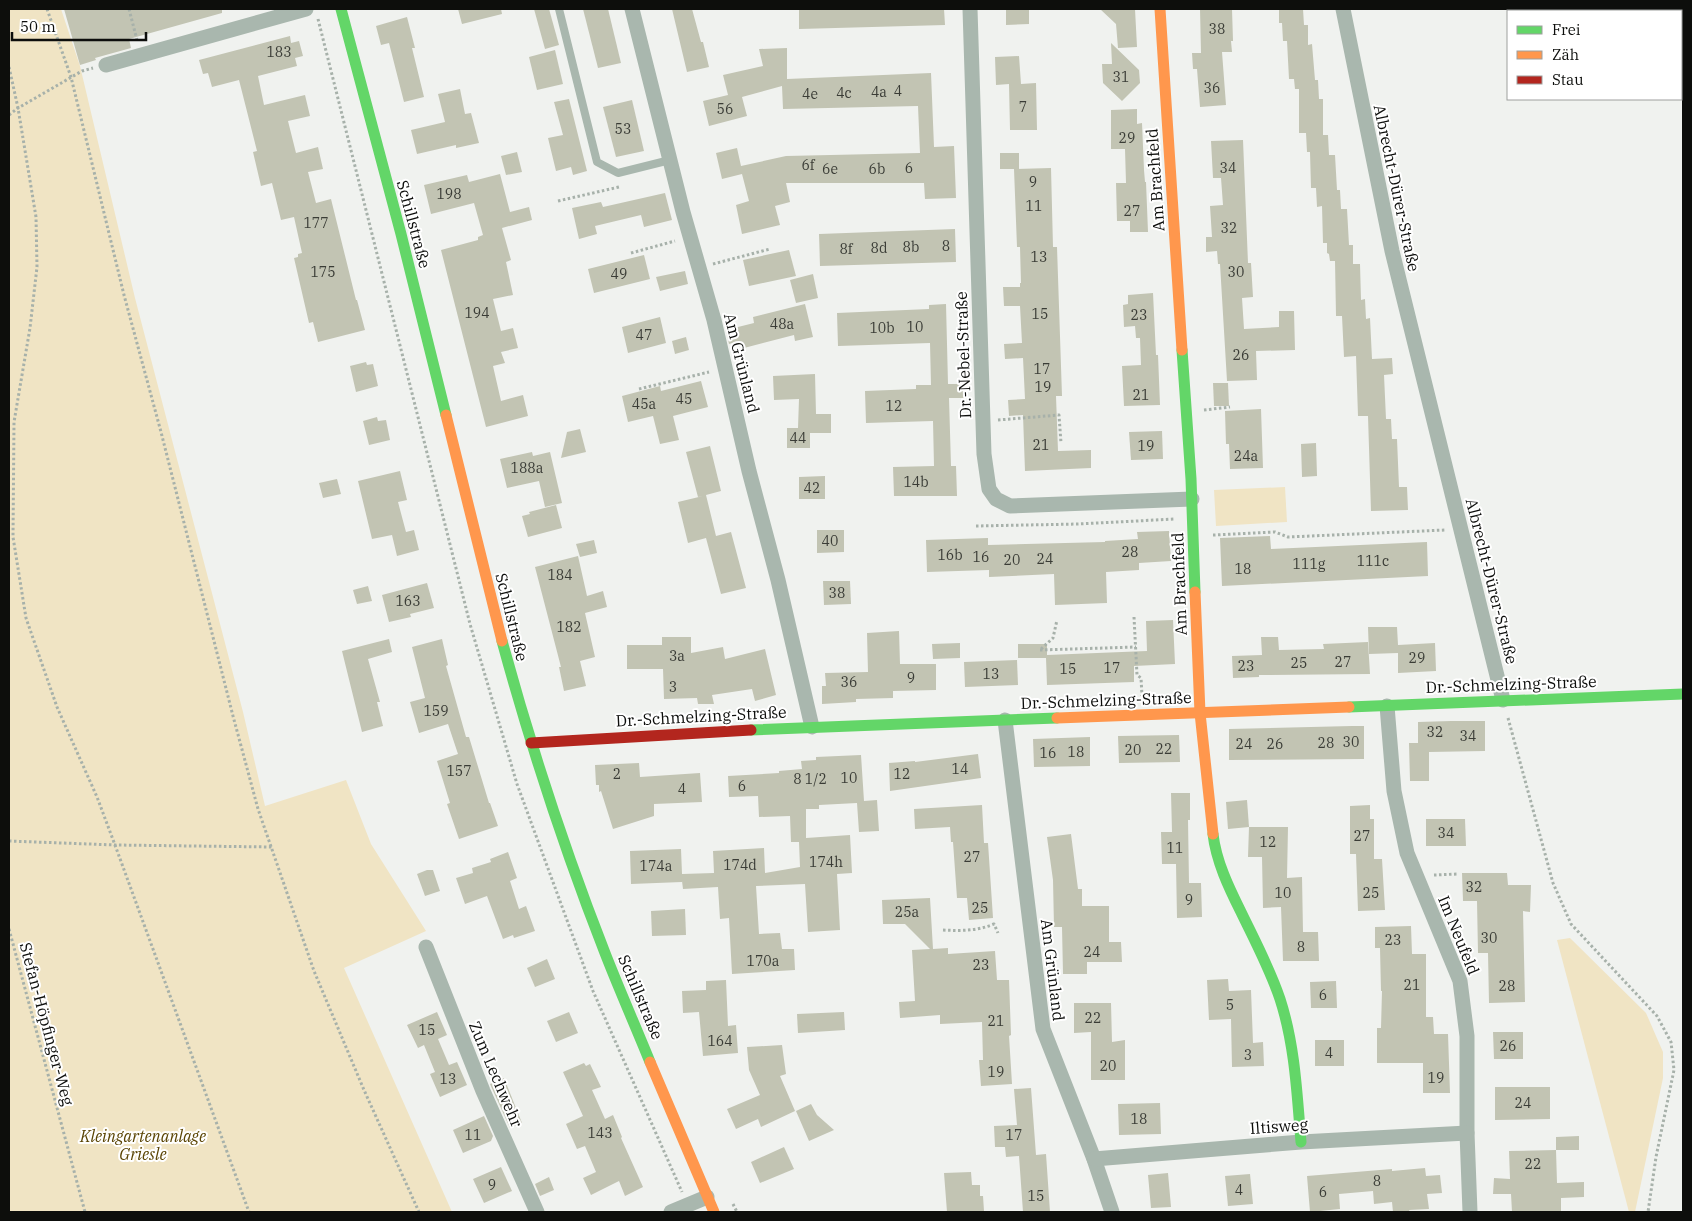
<svg xmlns="http://www.w3.org/2000/svg" width="1692" height="1221" font-family="'IBM Plex Serif',serif">
  <style>
    .green { fill: #f0e4c4 }
    .building { fill: #c2c4b3 }
    .lines { fill: none; stroke-linecap: round; stroke-linejoin: round }
    .path { stroke: #a7b1aa; stroke-width: 3; stroke-dasharray: 2.5 2.5; stroke-linecap: butt }
    .lane { stroke: #a9b7ae; stroke-width: 8 }
    .street { stroke: #a9b7ae; stroke-width: 15 }
    .fast { stroke: #63d668; stroke-width: 11 }
    .slow { stroke: #ff974d; stroke-width: 11 }
    .jam { stroke: #b3261e; stroke-width: 11 }
    .labels { text-anchor: middle; stroke-width: 4; stroke-linejoin: round; paint-order: stroke }
    .number-label { font-size: 14px; fill: #3a3c36 }
    .street-label { font-size: 16px; fill: #0d0e0c; stroke: #fff }
    .park-label { font-size: 16px; font-style: italic; fill: #5a4403; stroke: #fff }
  </style>
  <rect width="100%" height="100%" fill="#f0f2ef"/>
  <g class="green">
    <path d="M9 9H61L80 66 135 298 243 712 265 806 346 780 371 844 426 931 344 968 452 1212H9Z"/>
    <path d="M1285 487 1287 522 1216 526 1214 490Z"/>
    <path d="M1570 938 1646 1013 1663 1052V1078L1635 1212H1629L1557 940Z"/>
  </g>
  <g class="building">
    <path d="M64 9H222V13L129 39 131 48 95 58 96 60 80 65Z"/>
    <path d="M458 9H501L502 14 462 24Z"/>
    <path d="M534 9H549L559 45 545 49Z"/>
    <path d="M583 9H608L621 63 598 68Z"/>
    <path d="M672 9H692L701 42H703L709 67 687 72Z"/>
    <path d="M799 9H944L945 25 799 29Z"/>
    <path d="M1006 9H1029V24L1006 25Z"/>
    <path d="M1100 9H1135L1137 47 1118 48 1116 24Z"/>
    <path d="M1200 9H1232L1233 41H1231L1232 52H1222L1226 105 1200 107 1197 69H1193L1192 53H1201Z"/>
    <path d="M1279 9H1303L1304 25H1308V45L1312 44 1315 80H1318L1319 99H1323V135H1328L1329 155H1335L1337 190H1340L1341 209H1347L1349 245H1353V264H1360L1361 300 1365 299 1366 319 1370 318 1372 359 1392 358 1393 374 1384 375 1386 419H1391L1392 439H1397L1399 487H1407L1408 510 1371 511 1368 416H1358L1356 356 1344 357 1342 316H1336L1335 261H1330L1329 254 1327 253V243H1323L1322 206 1317 207 1316 188H1311L1310 152H1307L1306 133H1299V89H1295L1294 79H1289L1287 41H1283L1282 23H1279Z"/>
    <path d="M407 17 415 48H412L424 97 404 102 389 43 381 45 376 26Z"/>
    <path d="M290 36 291 43 299 41 303 56 295 58 297 66 258 76 264 105 305 95 310 116 288 121 296 153 318 147 323 169 308 172 316 203 331 199 356 300H357L365 330 318 342 313 322 309 323 294 258 298 257V254L302 253 294 217 281 220 272 183 261 186 253 152 257 151 239 80 212 87 208 73 203 74 199 60Z"/>
    <path d="M1111 43 1139 70 1140 83 1122 101 1103 83 1102 64H1112Z"/>
    <path d="M787 48V79L931 73 934 147 954 146 956 198 925 199 924 183H786L790 202 775 206 780 225 742 234 736 205 749 201 742 174 722 179 716 153 737 148 741 166 786 156 920 153 918 106 783 109 782 86 742 97 747 116 709 126 703 101 728 95 723 75 763 66 759 49Z"/>
    <path d="M555 50 563 84 537 90 529 57Z"/>
    <path d="M1019 56 1021 84 1036 83 1037 130H1010L1009 84 996 85 995 57Z"/>
    <path d="M460 89 465 114 471 113 479 143 456 148V145L417 154 411 130 445 122 438 94Z"/>
    <path d="M569 99 587 171 573 175 571 167 556 171 548 138 563 135 554 102Z"/>
    <path d="M632 100 644 151 616 157 603 107Z"/>
    <path d="M1137 109V124L1142 123 1144 170 1145 182H1146L1148 232H1130V221H1117L1116 183H1126L1125 149H1111V110Z"/>
    <path d="M1243 140 1248 263H1251L1253 297 1242 298 1244 329 1279 327V311H1294L1295 350 1256 351 1257 380 1227 381 1220 264H1218L1217 251 1206 252V237H1212L1210 206 1223 205 1221 178H1213L1211 141Z"/>
    <path d="M517 152 522 172 506 175 501 156Z"/>
    <rect x="1000" y="153" width="19" height="16"/>
    <path d="M1051 168 1053 247H1057L1062 396H1056L1058 451 1091 450V468L1025 471 1023 415 1009 416 1008 400 1025 399 1023 358 1005 359 1004 344 1022 343 1020 306H1004L1003 287H1020V283H1021L1020 247H1017L1014 169Z"/>
    <path d="M500 174 510 212 529 207 532 220 502 228 511 260 506 262 513 295 493 299 501 331 513 328 518 348 501 352 505 363 493 366 501 401 523 395 528 416 486 427 441 250 478 240V237L483 235 474 203 431 214 424 185 467 175 469 182Z"/>
    <path d="M665 193 672 220 644 227 641 215 595 226 597 234 579 239 572 208 601 202 603 207Z"/>
    <path d="M955 229 956 262 820 266 819 234Z"/>
    <path d="M789 250 796 276 749 286 743 260Z"/>
    <path d="M644 255 650 279 594 293 588 269Z"/>
    <path d="M685 271 688 284 660 291 656 277Z"/>
    <path d="M813 274 818 298 796 303 790 280Z"/>
    <path d="M1153 293 1156 355H1158L1160 405 1124 406 1122 366 1141 365 1140 338H1136L1135 326 1124 327 1123 305 1128 304V295Z"/>
    <path d="M805 304 813 337 795 341 794 335 744 348 743 344 736 346 735 342 729 344 726 330 754 323 753 317Z"/>
    <path d="M946 304 948 384H966V398H949L951 466H956L957 496H894L893 467 934 466 933 421 866 423 865 391 916 389V385H931L930 343 838 346 837 313 929 309V305Z"/>
    <path d="M660 317 666 343 628 353 622 327Z"/>
    <path d="M686 337 689 350 675 354 672 341Z"/>
    <path d="M366 362 367 365 373 364 378 386 356 392 350 366Z"/>
    <path d="M815 374 816 414H831V433H810V448H787V428H798L799 399 774 400 773 376Z"/>
    <path d="M701 381 708 407 673 416 679 440 660 444 653 416 628 422 622 396 660 386 661 391Z"/>
    <path d="M1213 383H1228L1229 406H1214Z"/>
    <path d="M1261 409 1263 468 1230 469 1229 444H1226L1225 411Z"/>
    <path d="M377 417 378 421 386 420 390 440 369 445 363 421Z"/>
    <path d="M580 429 586 452 561 458 567 432Z"/>
    <path d="M1162 431 1163 459 1131 460 1129 432Z"/>
    <path d="M1316 443 1317 476 1302 477 1301 444Z"/>
    <path d="M710 446 721 491 706 495 716 536 731 532 746 588 721 594 706 538 688 543 678 502 703 496 698 497 686 452Z"/>
    <path d="M532 452 533 456 550 452 562 503 545 507 539 481 507 488 500 459Z"/>
    <path d="M400 471 407 500 398 502 406 532 414 530 419 550 397 556 392 535 372 539 358 481Z"/>
    <path d="M825 476V499H799V477Z"/>
    <path d="M337 479 341 494 323 498 319 483Z"/>
    <path d="M556 505 562 528 528 537 522 516 530 514 529 512Z"/>
    <path d="M817 530H844V552L817 553Z"/>
    <path d="M1169 531 1171 561 1139 563V570L1106 572 1107 603 1055 605 1054 574 989 577V570L927 572 926 540 988 538V545L1105 542V541L1138 539 1137 532Z"/>
    <path d="M1270 536 1271 549 1427 542 1428 576 1222 586 1220 538Z"/>
    <path d="M594 540 597 553 580 557 576 544Z"/>
    <path d="M578 556 587 596 603 591 607 607 585 613 595 657 580 661 586 686 564 691 559 667H561L535 567Z"/>
    <path d="M823 581H850L851 604 824 605Z"/>
    <path d="M427 583 434 608 410 614 411 617 389 622 382 595Z"/>
    <path d="M368 586 372 601 357 604 353 590Z"/>
    <path d="M1173 620 1175 664 1134 666V682L1047 685 1046 658H1018V644H1047V655L1147 651 1146 621Z"/>
    <path d="M1368 627H1397L1398 645 1435 643 1436 671 1398 673V653L1369 654Z"/>
    <path d="M899 631 900 664H936V690L893 691V698L856 699V702L822 704V686H826L825 673 868 672 867 633Z"/>
    <path d="M662 637H691V653L723 647 725 659 765 649 776 695 755 701 752 689 712 695 714 704H698L697 698 664 699 663 669H627V645H662Z"/>
    <path d="M1261 637H1278L1279 650 1324 649 1323 644 1368 642 1370 674 1259 675V677L1233 678 1232 656 1262 655Z"/>
    <path d="M389 639 392 652 368 659 380 702H377L383 726 362 732 342 651Z"/>
    <path d="M442 639 448 665 446 666 466 737H469L489 803H490L498 826 459 839 447 804 450 803 437 761 458 754 448 724 419 733 410 702 425 698 412 647Z"/>
    <path d="M960 643V658L933 659 932 644Z"/>
    <path d="M1017 660 1018 685 965 687 964 662Z"/>
    <path d="M1451 721H1485V751L1429 752V781H1410L1409 743H1418V722Z"/>
    <path d="M1352 726H1364V759L1229 760V729Z"/>
    <path d="M1179 735 1180 762 1119 763 1118 736Z"/>
    <path d="M1090 737V766L1034 767 1033 739Z"/>
    <path d="M978 754 981 778 890 791 889 763 915 761V762Z"/>
    <path d="M861 755 864 801 877 800 879 831 859 832 857 803 819 805V809H806V838L850 835 852 873 837 874 840 930 808 932 805 884 756 886 759 934 780 933 782 949H794L795 970 732 974 729 918 720 919 718 887 683 889 682 881V882L631 884 630 851 681 849 682 874 714 873 713 851 764 848 765 873 800 867 799 842H791L790 816 759 817 758 796 729 797 728 776 779 773V771L802 769 801 761 816 760V757Z"/>
    <path d="M639 763 640 777 700 773 702 802 654 804V816L613 829 601 791 599 792V785H596L595 765Z"/>
    <path d="M1171 793H1190V820H1188L1189 883H1201L1202 917 1177 918 1176 864H1162L1161 832H1172Z"/>
    <path d="M1247 800 1249 827 1228 829 1226 802Z"/>
    <path d="M982 805 984 843H988L993 918 969 920 967 898H957L953 842H951L950 827 915 829 914 809Z"/>
    <path d="M1370 805V819H1374V859H1382L1385 910 1358 911 1356 854H1350V806Z"/>
    <path d="M1426 819H1465L1466 846H1426Z"/>
    <path d="M1249 827H1288L1287 878 1302 877 1303 932H1318L1319 961H1283L1281 907 1263 908 1262 857H1248Z"/>
    <path d="M1071 834 1078 889H1082V906H1109V942H1121L1122 962H1087V974H1063L1062 927H1054L1053 880 1047 837Z"/>
    <path d="M508 852 517 878 510 881 519 909 526 906 535 931 514 938 513 935 503 939 487 896 465 904 456 878 473 873 472 868 491 862 490 859Z"/>
    <path d="M427 870H433L440 891 425 896 417 874Z"/>
    <path d="M1462 873H1507L1508 885H1531L1530 912 1523 911 1525 1002 1489 1003 1488 953H1478L1477 901H1463Z"/>
    <path d="M930 898 933 949 948 948V954L995 951 997 980H1009L1011 1035 1009 1036 1012 1084 981 1086 979 1060H983L982 1022 940 1024V1015L900 1018 899 1002 915 1001 912 950 930 949 905 924H883L882 900Z"/>
    <path d="M685 909 686 935 652 936 651 911Z"/>
    <path d="M1411 926 1412 954H1426V1017H1433L1434 1034H1448L1450 1093H1423V1063H1377V1028H1381L1382 991H1381L1380 948H1375V927Z"/>
    <path d="M547 959 555 979 535 987 527 968Z"/>
    <path d="M1228 979 1229 991 1251 990 1253 1043 1263 1042 1264 1066 1232 1067 1231 1019 1209 1020 1207 980Z"/>
    <path d="M726 980 728 1026 736 1025 738 1053 703 1056 699 1012 683 1013 682 991 706 990V981Z"/>
    <path d="M1336 981 1337 1008H1311L1310 982Z"/>
    <path d="M1074 1003H1111L1112 1042 1125 1040V1080H1091V1032L1074 1033Z"/>
    <path d="M437 1012 447 1035 438 1039 449 1065 457 1062 467 1085 440 1097 430 1074 435 1072 424 1045 418 1048 407 1025Z"/>
    <path d="M569 1012 578 1033 556 1042 547 1021Z"/>
    <path d="M844 1012 845 1030 798 1033 797 1014Z"/>
    <path d="M1493 1032H1523V1059H1494Z"/>
    <rect x="1315" y="1040" width="29" height="26"/>
    <path d="M782 1045 786 1074 780 1076 795 1111 761 1127 758 1119 736 1129 727 1109 760 1095 749 1070 747 1047Z"/>
    <path d="M584 1063 586 1066 590 1064 601 1087 592 1090 605 1119 613 1115 622 1137 621 1138 643 1187 625 1196 619 1181 591 1195 583 1178 596 1172 585 1146 577 1149 566 1124 583 1116 563 1072Z"/>
    <path d="M504 1078 522 1123 510 1128 490 1084Z"/>
    <path d="M1495 1087H1550V1119L1495 1120Z"/>
    <path d="M1031 1088 1036 1155 1046 1154 1050 1212H1023L1019 1156 1006 1157 1005 1147H995L994 1126 1017 1125 1014 1089Z"/>
    <path d="M1160 1103 1161 1134 1119 1135 1118 1104Z"/>
    <path d="M811 1104 817 1115 834 1130 809 1141 796 1111Z"/>
    <path d="M484 1116 493 1136 491 1141 463 1153 453 1130Z"/>
    <path d="M1579 1136V1150H1556V1137Z"/>
    <path d="M784 1147 794 1169 760 1183 751 1162Z"/>
    <path d="M1556 1150 1557 1183 1584 1182V1197L1561 1198V1212H1512L1511 1194H1493L1494 1178 1510 1179 1509 1151Z"/>
    <path d="M501 1167 512 1191 484 1203 473 1179Z"/>
    <path d="M1425 1168 1426 1176 1440 1175 1442 1193 1427 1194 1429 1209 1409 1210 1410 1212H1393L1392 1202 1374 1204 1373 1191 1339 1194 1340 1209 1310 1212 1307 1176 1392 1169V1171Z"/>
    <path d="M971 1172 972 1185H980V1196H983L984 1211 947 1212 944 1173Z"/>
    <path d="M1168 1173 1171 1207 1151 1208 1148 1175Z"/>
    <path d="M1250 1174 1253 1204 1228 1206 1225 1176Z"/>
    <path d="M549 1177 554 1190 540 1196 535 1184Z"/>
  </g>
  <g class="lines">
    <g class="path">
      <path d="M47 9 71 77 124 295 161 432 233 716 258 809 314 971 364 1090 419 1212"/>
      <path d="M129 9 137 40"/>
      <path d="M318 19 470 624 517 784 593 991 682 1192"/>
      <path d="M9 67 18 108 36 217 37 267 30 328 14 422 13 537 26 618 57 707 97 797 115 845 249 1212"/>
      <path d="M9 115 18 108 82 71 93 68"/>
      <path d="M558 201 619 187"/>
      <path d="M631 253 675 241"/>
      <path d="M713 264 770 249"/>
      <path d="M639 389 709 372"/>
      <path d="M1204 410 1230 407"/>
      <path d="M998 420 1059 415 1061 443"/>
      <path d="M976 526 1078 524 1175 519"/>
      <path d="M1213 535 1275 532 1288 537 1445 530"/>
      <path d="M1134 617 1137 675 1141 678 1142 696"/>
      <path d="M1041 649 1053 638 1057 620"/>
      <path d="M1040 650 1136 647"/>
      <path d="M1508 718 1553 883 1571 924 1657 1016 1671 1042 1674 1070 1656 1157 1648 1212"/>
      <path d="M9 841 115 845 272 847"/>
      <path d="M1434 875 1458 874"/>
      <path d="M9 929 85 1212"/>
      <path d="M943 930C961 931 977 931 994 924L998 933"/>
      <path d="M733 1204 737 1212"/>
    </g>
    <path class="lane" d="M559 9 597 162 618 173 670 160"/>
    <g class="street">
      <path d="M632 9 683 212 714 320 749 471 778 580 812 727"/>
      <path d="M970 9 984 454 989 489 996 499 1010 506 1192 499"/>
      <path d="M1343 9 1392 251 1503 700"/>
      <path d="M106 65 306 9"/>
      <path d="M1387 706 1394 791 1407 853 1460 981 1467 1036V1133L1470 1212"/>
      <path d="M1005 720 1043 1029 1094 1159 1112 1212"/>
      <path d="M426 947 483 1091 537 1212"/>
      <path d="M1094 1159 1301 1142 1467 1133"/>
      <path d="M671 1212 707 1197"/>
    </g>
    <g class="fast">
      <path d="M341 9 401 234 446 415"/>
      <path d="M1182 350 1191 479 1195 592"/>
      <path d="M502 641C531 747 565 851 605 953 619 989 635 1025 650 1062"/>
      <path d="M1349 707 1683 694"/>
      <path d="M751 730 1057 718"/>
      <path d="M1213 834C1216 861 1229 888 1241 912 1255 941 1270 969 1280 999 1295 1045 1297 1094 1301 1142"/>
    </g>
    <g class="slow">
      <path d="M1160 9 1182 350"/>
      <path d="M446 415 502 641"/>
      <path d="M1195 592 1200 713 1213 834"/>
      <path d="M1057 718 1349 707"/>
      <path d="M650 1062 714 1212"/>
    </g>
    <path class="jam" d="M531 743 751 730"/>
  </g>
  <g class="labels">
    <g class="number-label">
      <text x="1217" y="34">38</text>
      <text x="279" y="57">183</text>
      <text x="1121" y="82">31</text>
      <text x="1212" y="93">36</text>
      <text x="898" y="96">4</text>
      <text x="879" y="97">4a</text>
      <text x="844" y="98">4c</text>
      <text x="810" y="99">4e</text>
      <text x="1023" y="112">7</text>
      <text x="725" y="114">56</text>
      <text x="623" y="134">53</text>
      <text x="1127" y="143">29</text>
      <text x="808" y="170">6f</text>
      <text x="909" y="173">6</text>
      <text x="1228" y="173">34</text>
      <text x="830" y="174">6e</text>
      <text x="877" y="174">6b</text>
      <text x="1033" y="187">9</text>
      <text x="449" y="199">198</text>
      <text x="1034" y="211">11</text>
      <text x="1132" y="216">27</text>
      <text x="316" y="228">177</text>
      <text x="1229" y="233">32</text>
      <text x="946" y="251">8</text>
      <text x="911" y="252">8b</text>
      <text x="879" y="253">8d</text>
      <text x="846" y="254">8f</text>
      <text x="1039" y="262">13</text>
      <text x="323" y="277">175</text>
      <text x="1236" y="277">30</text>
      <text x="619" y="279">49</text>
      <text x="477" y="318">194</text>
      <text x="1040" y="319">15</text>
      <text x="1139" y="320">23</text>
      <text x="782" y="329">48a</text>
      <text x="915" y="332">10</text>
      <text x="882" y="333">10b</text>
      <text x="644" y="340">47</text>
      <text x="1241" y="360">26</text>
      <text x="1042" y="374">17</text>
      <text x="1043" y="392">19</text>
      <text x="1141" y="400">21</text>
      <text x="684" y="404">45</text>
      <text x="644" y="409">45a</text>
      <text x="894" y="411">12</text>
      <text x="798" y="443">44</text>
      <text x="1041" y="450">21</text>
      <text x="1146" y="451">19</text>
      <text x="1246" y="461">24a</text>
      <text x="527" y="473">188a</text>
      <text x="916" y="487">14b</text>
      <text x="812" y="493">42</text>
      <text x="830" y="546">40</text>
      <text x="1130" y="557">28</text>
      <text x="950" y="560">16b</text>
      <text x="981" y="562">16</text>
      <text x="1045" y="564">24</text>
      <text x="1012" y="565">20</text>
      <text x="1373" y="566">111c</text>
      <text x="1309" y="569">111g</text>
      <text x="1243" y="574">18</text>
      <text x="560" y="580">184</text>
      <text x="837" y="598">38</text>
      <text x="408" y="606">163</text>
      <text x="569" y="632">182</text>
      <text x="677" y="661">3a</text>
      <text x="1417" y="663">29</text>
      <text x="1343" y="667">27</text>
      <text x="1299" y="668">25</text>
      <text x="1246" y="671">23</text>
      <text x="1112" y="673">17</text>
      <text x="1068" y="674">15</text>
      <text x="991" y="679">13</text>
      <text x="911" y="683">9</text>
      <text x="849" y="687">36</text>
      <text x="673" y="692">3</text>
      <text x="436" y="716">159</text>
      <text x="1435" y="737">32</text>
      <text x="1468" y="741">34</text>
      <text x="1351" y="747">30</text>
      <text x="1326" y="748">28</text>
      <text x="1244" y="749">24</text>
      <text x="1275" y="749">26</text>
      <text x="1164" y="754">22</text>
      <text x="1133" y="755">20</text>
      <text x="1076" y="757">18</text>
      <text x="1048" y="758">16</text>
      <text x="960" y="774">14</text>
      <text x="459" y="776">157</text>
      <text x="617" y="779">2</text>
      <text x="902" y="779">12</text>
      <text x="849" y="783">10</text>
      <text x="810" y="784">8 1/2</text>
      <text x="742" y="791">6</text>
      <text x="682" y="794">4</text>
      <text x="1446" y="838">34</text>
      <text x="1362" y="841">27</text>
      <text x="1268" y="847">12</text>
      <text x="1175" y="853">11</text>
      <text x="972" y="862">27</text>
      <text x="826" y="867">174h</text>
      <text x="740" y="870">174d</text>
      <text x="656" y="871">174a</text>
      <text x="1474" y="892">32</text>
      <text x="1283" y="898">10</text>
      <text x="1371" y="898">25</text>
      <text x="1189" y="905">9</text>
      <text x="980" y="913">25</text>
      <text x="907" y="917">25a</text>
      <text x="1489" y="943">30</text>
      <text x="1393" y="945">23</text>
      <text x="1301" y="952">8</text>
      <text x="1092" y="957">24</text>
      <text x="763" y="966">170a</text>
      <text x="981" y="970">23</text>
      <text x="1412" y="990">21</text>
      <text x="1507" y="991">28</text>
      <text x="1323" y="1000">6</text>
      <text x="1230" y="1010">5</text>
      <text x="1093" y="1023">22</text>
      <text x="996" y="1026">21</text>
      <text x="427" y="1035">15</text>
      <text x="720" y="1046">164</text>
      <text x="1508" y="1051">26</text>
      <text x="1329" y="1058">4</text>
      <text x="1248" y="1060">3</text>
      <text x="1108" y="1071">20</text>
      <text x="996" y="1077">19</text>
      <text x="1436" y="1083">19</text>
      <text x="448" y="1084">13</text>
      <text x="1523" y="1108">24</text>
      <text x="1139" y="1124">18</text>
      <text x="600" y="1138">143</text>
      <text x="473" y="1140">11</text>
      <text x="1014" y="1140">17</text>
      <text x="1533" y="1169">22</text>
      <text x="1377" y="1186">8</text>
      <text x="492" y="1190">9</text>
      <text x="1239" y="1195">4</text>
      <text x="1323" y="1197">6</text>
      <text x="1036" y="1201">15</text>
    </g>
    <g class="street-label">
      <text transform="translate(1155 180) rotate(-94)" y="6">Am Brachfeld</text>
      <text transform="translate(1397 188) rotate(78)" y="6">Albrecht-Dürer-Straße</text>
      <text transform="translate(414 224) rotate(75)" y="6">Schillstraße</text>
      <text transform="translate(963 355) rotate(-92)" y="6">Dr.-Nebel-Straße</text>
      <text transform="translate(742 363) rotate(76)" y="6">Am Grünland</text>
      <text transform="translate(1492 581) rotate(76)" y="6">Albrecht-Dürer-Straße</text>
      <text transform="translate(1179 584) rotate(-92)" y="6">Am Brachfeld</text>
      <text transform="translate(512 617) rotate(76)" y="6">Schillstraße</text>
      <text transform="translate(1511 684) rotate(-2)" y="6">Dr.-Schmelzing-Straße</text>
      <text transform="translate(1106 700) rotate(-2)" y="6">Dr.-Schmelzing-Straße</text>
      <text transform="translate(701 716) rotate(-3)" y="6">Dr.-Schmelzing-Straße</text>
      <text transform="translate(1459 935) rotate(68)" y="6">Im Neufeld</text>
      <text transform="translate(1053 970) rotate(83)" y="6">Am Grünland</text>
      <text transform="translate(641 997) rotate(67)" y="6">Schillstraße</text>
      <text transform="translate(47 1024) rotate(75)" y="6">Stefan-Höpfinger-Weg</text>
      <text transform="translate(496 1074) rotate(67)" y="6">Zum Lechwehr</text>
      <text transform="translate(1279 1126) rotate(-4)" y="6">Iltisweg</text>
    </g>
    <g class="park-label">
      <text x="143" y="1142">Kleingartenanlage<tspan x="143" dy="18">Griesle</tspan></text>
    </g>
  </g>
  <rect width="1692" height="1221" fill="none" stroke="#0d0e0c" stroke-width="20"/>
  <rect x="1507" y="10" width="175" height="90" fill="#ffffff" stroke="#9e9f9e"/>
  <rect x="1517" y="26" width="25" height="8" fill="#63d668" stroke="#9e9f9e"/>
  <text x="1552" y="35" font-size="15" fill="#0d0e0c">Frei</text>
  <rect x="1517" y="51" width="25" height="8" fill="#ff974d" stroke="#9e9f9e"/>
  <text x="1552" y="60" font-size="15" fill="#0d0e0c">Zäh</text>
  <rect x="1517" y="76" width="25" height="8" fill="#b3261e" stroke="#9e9f9e"/>
  <text x="1552" y="85" font-size="15" fill="#0d0e0c">Stau</text>
  <path d="M12 32v8h134v-8" fill="none" stroke="#0d0e0c" stroke-width="2.5"/>
  <text x="20" y="32" font-size="15" fill="#0d0e0c" stroke="#ffffff" stroke-width="4" paint-order="stroke">50 m</text>
</svg>
